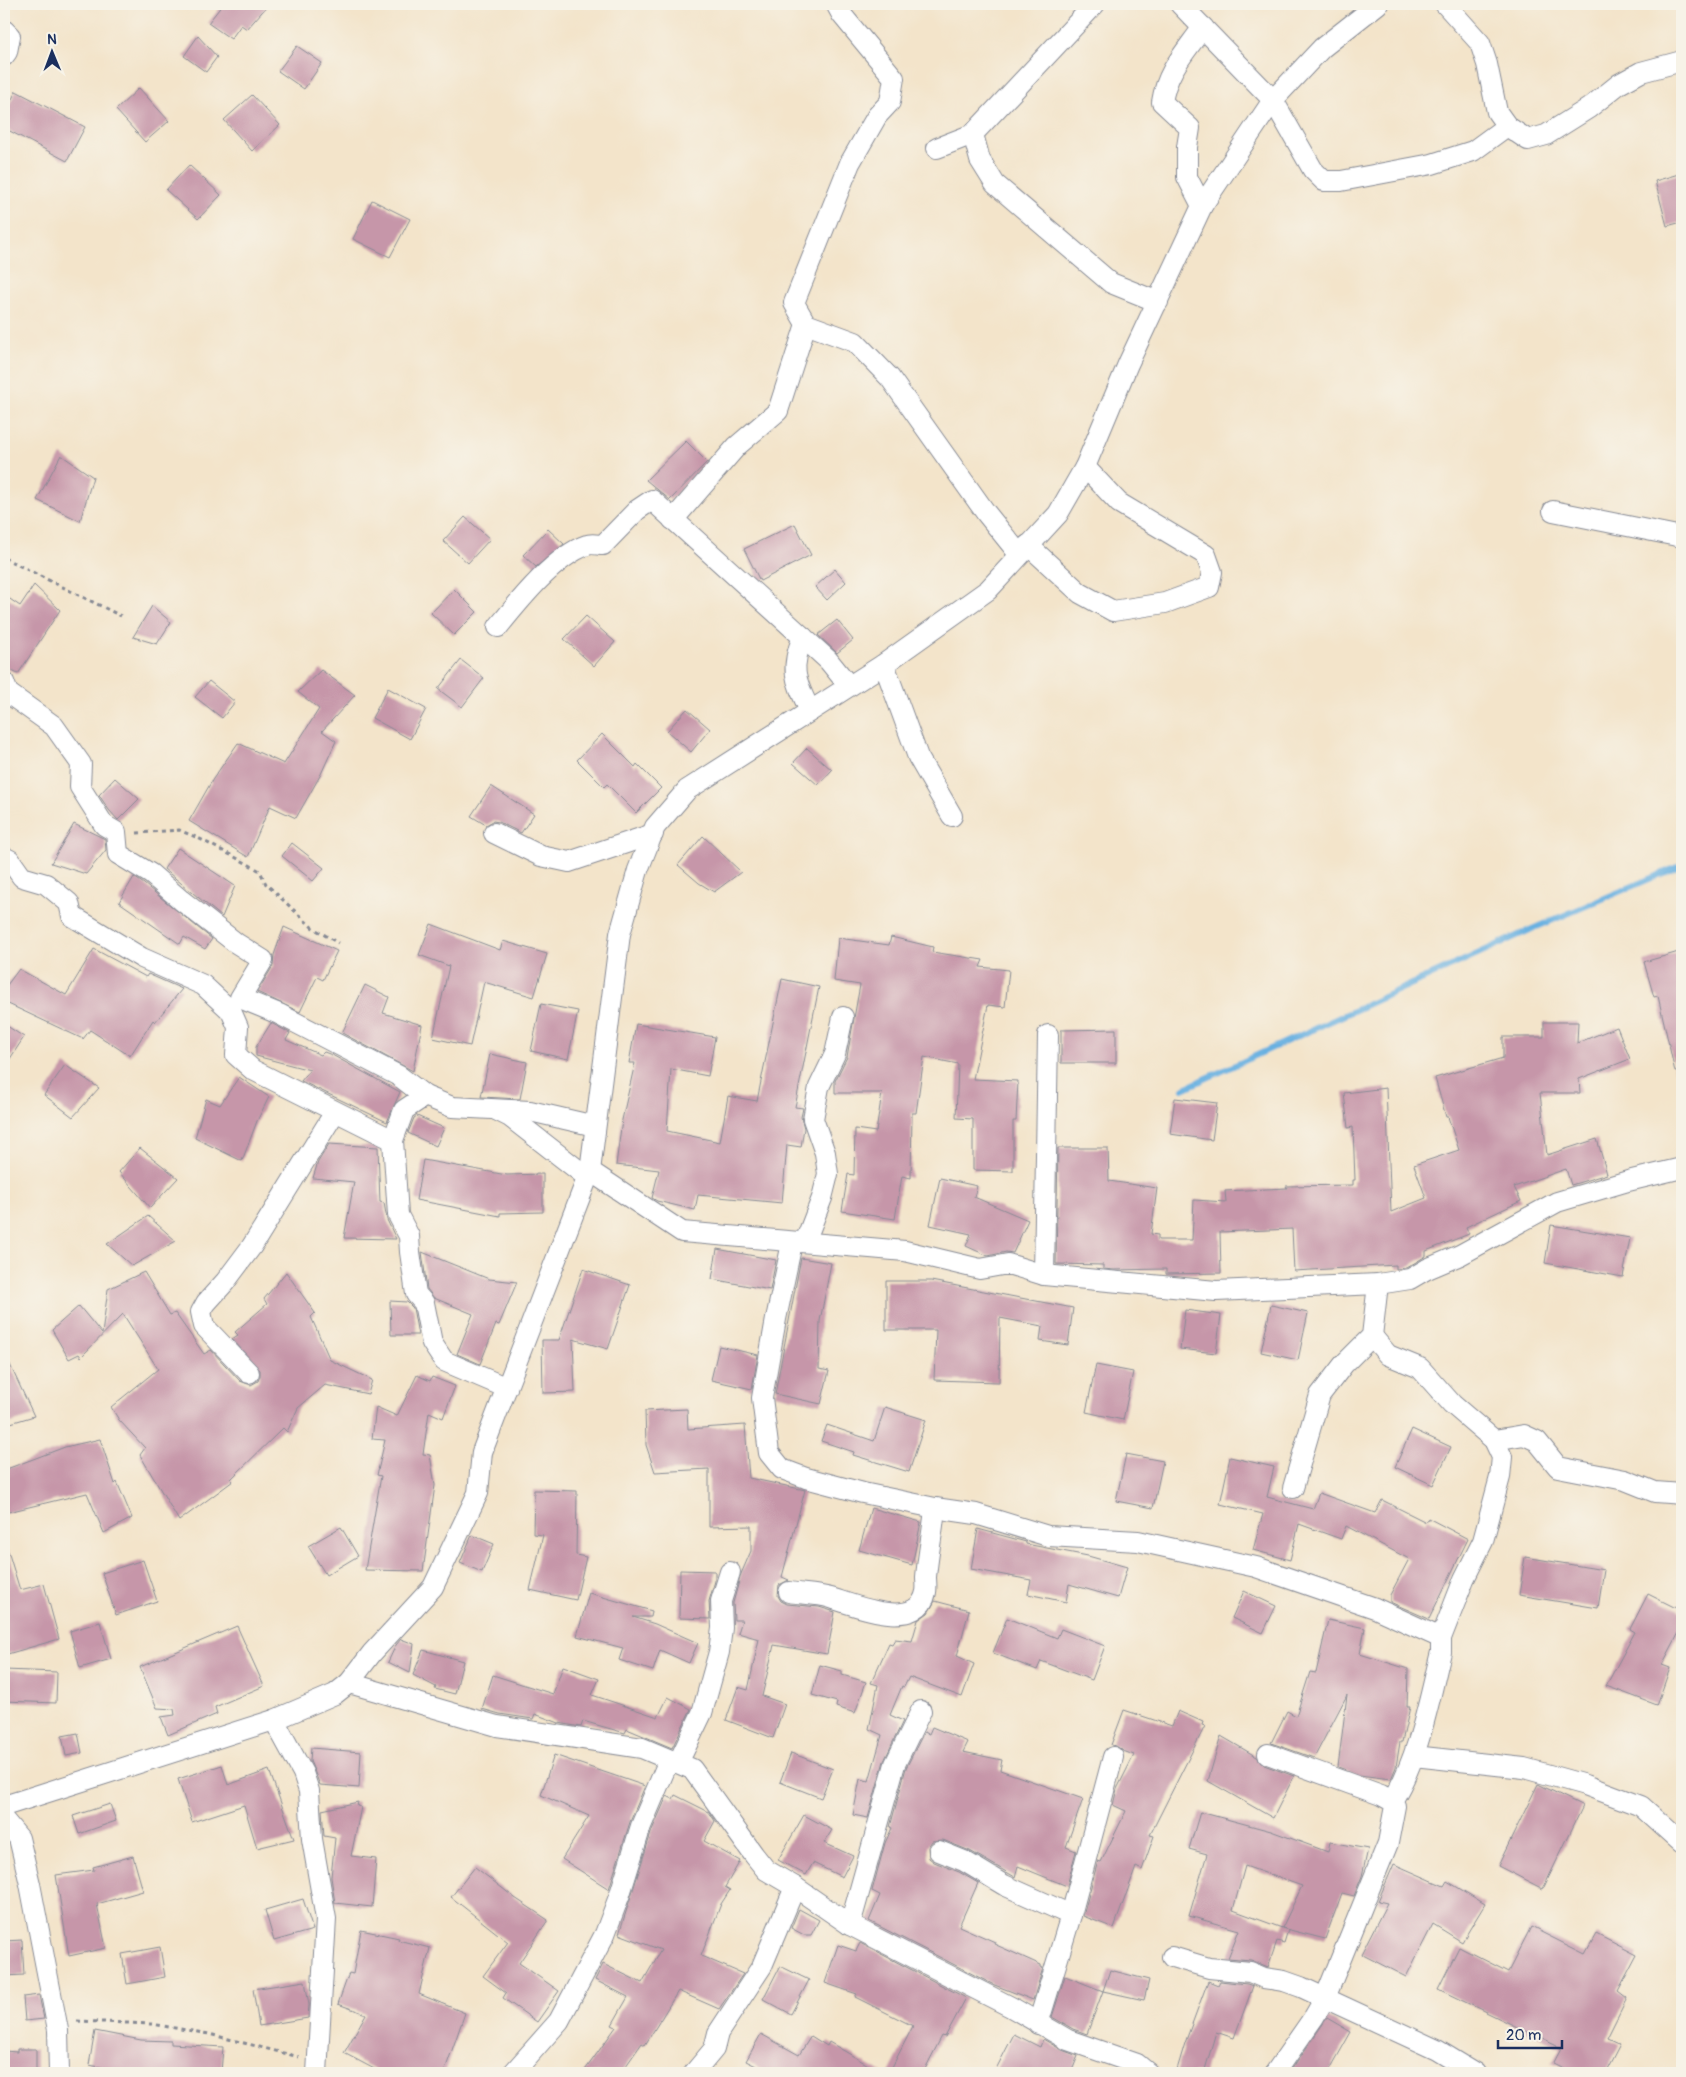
<svg xmlns="http://www.w3.org/2000/svg" width="1686" height="2077" font-family="Pangolin,sans-serif">
  <style>
    .lines { fill: none; stroke-linecap: round; stroke-linejoin: round }
    .stream { stroke: #69b1e1; stroke-width: 6 }
    .building { fill: #c696a9; fill-rule: evenodd }
    .minor-casing { stroke: #878a94; stroke-width: 22 }
    .path { stroke: #878a94; stroke-width: 3; stroke-dasharray: 4 4; stroke-linecap: butt }
    .minor { stroke: #fff; stroke-width: 20 }
  </style>
  <rect width="100%" height="100%" fill="#f7f3e8"/>
  <filter id="ink" filterUnits="userSpaceOnUse"><feTurbulence type="fractalNoise" baseFrequency=".02" numOctaves="2"/><feDisplacementMap in="SourceGraphic" scale="10" xChannelSelector="R" yChannelSelector="G"/><feConvolveMatrix kernelMatrix="1 2 1 2 8 2 1 2 1" color-interpolation-filters="sRGB"/></filter>
  <filter id="wash" filterUnits="userSpaceOnUse"><feTurbulence type="fractalNoise" baseFrequency=".0096" numOctaves="4" result="noise"/><feDisplacementMap in="SourceGraphic" scale="20" xChannelSelector="R" yChannelSelector="G"/><feGaussianBlur stdDeviation="1.12" result="paint"/><feColorMatrix in="noise" values="0 0 0 0 0 0 0 0 0 0 0 0 0 0 0 0 0 1.4 0 .05"/><feComposite in="paint" operator="in"/></filter>
  <g filter="url(#wash)">
    <rect width="100%" height="100%" fill="#f3e4ca"/>
    <g class="lines">
      <path class="stream" d="M1183 1089 1532 929 1682 865"/>
    </g>
    <g id="blocks">
      <g class="building">
        <path d="M223 4H269L247 29 241 25 231 39 208 23Z"/>
        <path d="M198 36 217 57 206 72 184 56Z"/>
        <path d="M297 46 322 63 304 89 278 71Z"/>
        <path d="M139 88 169 121 145 142 116 110Z"/>
        <path d="M16 91 85 127 67 161 4 128V115Z"/>
        <path d="M252 95 280 125 252 151 224 120Z"/>
        <path d="M189 165 221 195 198 219 166 190Z"/>
        <path d="M1682 173V222L1667 226 1655 181Z"/>
        <path d="M372 200 410 219 390 257 353 239Z"/>
        <path d="M686 441 707 462 670 500 646 480Z"/>
        <path d="M61 455 93 477 80 521 37 500Z"/>
        <path d="M465 517 490 539 468 563 443 541Z"/>
        <path d="M795 524 811 555 760 581 744 549Z"/>
        <path d="M548 529 564 544 536 567 523 555Z"/>
        <path d="M835 569 846 582 827 600 815 587Z"/>
        <path d="M34 585 60 610 18 674 4 667V595L20 606Z"/>
        <path d="M454 589 477 612 454 635 431 613Z"/>
        <path d="M152 606 171 622 157 644 133 637Z"/>
        <path d="M586 616 615 642 594 666 564 639Z"/>
        <path d="M837 620 853 640 837 653 818 635Z"/>
        <path d="M461 660 484 678 462 707 438 689Z"/>
        <path d="M321 670 355 695 322 731 336 741 321 774 296 818 270 806 248 857 189 821 213 779 238 743 284 764 319 709 298 692Z"/>
        <path d="M209 681 235 702 222 718 195 697Z"/>
        <path d="M388 688 426 709 410 739 372 718Z"/>
        <path d="M687 709 710 729 691 752 667 731Z"/>
        <path d="M602 734 635 767 637 764 661 788 636 813 607 784 604 787 577 760Z"/>
        <path d="M807 748 832 770 818 785 793 763Z"/>
        <path d="M115 778 139 799 118 820 109 810 99 795Z"/>
        <path d="M491 786 534 814 521 833 499 822 493 821 486 825 471 816Z"/>
        <path d="M74 824 105 839 106 850 86 874 51 863Z"/>
        <path d="M703 836 741 872 714 892 699 883 678 865Z"/>
        <path d="M292 843 324 868 313 881 282 856Z"/>
        <path d="M178 848 235 886 222 917 164 869Z"/>
        <path d="M134 877 144 884 212 939 205 949 184 937 180 944 119 902Z"/>
        <path d="M431 924 500 950 503 941 547 954 534 997 484 982 470 1046 433 1038 449 966 419 955Z"/>
        <path d="M284 927 337 951 323 980 317 977 300 1012 257 992 273 966 274 955Z"/>
        <path d="M891 937 933 947 932 952 983 960 980 967 1009 970 1005 1007 988 1005 973 1079 1018 1081 1016 1121H1013V1171L973 1170V1119L956 1118 958 1064 924 1057 916 1113H912L911 1178 902 1176 895 1219 842 1211 848 1174 854 1175 855 1129 876 1132 882 1093H835V1081L847 1057 860 985 834 981 838 938 889 945Z"/>
        <path d="M94 949 146 977 148 974 182 989 155 1022 153 1020 130 1056 90 1030 83 1039 4 1002V989L19 969 66 995Z"/>
        <path d="M1682 951V1071L1675 1072 1658 996 1654 997 1644 962Z"/>
        <path d="M782 979 819 987 795 1107 803 1108 801 1117 804 1128 801 1147 787 1145 782 1203 698 1195 695 1210 657 1201 652 1198 659 1170 616 1165 622 1120 635 1063H629L636 1024 715 1037 708 1076 671 1069 667 1131 720 1142 728 1096 757 1101Z"/>
        <path d="M365 985 389 997 383 1013 422 1025 413 1071 342 1033Z"/>
        <path d="M541 1004 578 1011 568 1059 531 1051Z"/>
        <path d="M1544 1022H1578L1577 1043 1617 1027 1630 1059 1579 1079 1580 1093H1540L1547 1155 1597 1139 1607 1174 1571 1185 1566 1169 1514 1187 1521 1201 1466 1227 1469 1234 1426 1251V1256L1406 1268 1396 1269V1265L1294 1271 1292 1229 1220 1232 1221 1273 1166 1274V1269L1114 1270 1103 1269V1265L1056 1264 1058 1148H1108L1109 1181 1157 1188 1151 1234 1158 1235V1240H1192L1194 1200 1226 1202 1225 1191 1287 1188 1286 1186 1353 1185V1180H1355L1353 1127 1348 1128 1344 1093 1386 1088 1391 1212 1426 1198 1414 1165 1459 1150 1448 1117H1446L1435 1078 1503 1058V1037H1544Z"/>
        <path d="M271 1023 290 1033 286 1040 321 1055 324 1052 332 1055 400 1092 387 1122 301 1081 310 1070 256 1056V1047Z"/>
        <path d="M4 1024 24 1037 4 1068Z"/>
        <path d="M1116 1029V1063H1061V1030Z"/>
        <path d="M490 1054 527 1062 520 1099 481 1097Z"/>
        <path d="M65 1065 99 1088 73 1117 44 1095Z"/>
        <path d="M239 1077 269 1097 257 1121 242 1161 195 1138 206 1099 220 1105Z"/>
        <path d="M1175 1098 1217 1103 1212 1140 1170 1134Z"/>
        <path d="M417 1116 444 1128 436 1146 408 1133 414 1118Z"/>
        <path d="M329 1144 378 1147 380 1202 384 1203 387 1220 396 1239 344 1238 354 1182 313 1178 318 1162Z"/>
        <path d="M140 1148 178 1178 150 1208 119 1172Z"/>
        <path d="M423 1160 507 1175 543 1174V1212L500 1213V1216L416 1200Z"/>
        <path d="M940 1178 977 1186 974 1197 1028 1220 1013 1253 1006 1252 988 1256 966 1246 971 1234 930 1225Z"/>
        <path d="M148 1216 176 1241 132 1266 107 1244Z"/>
        <path d="M1551 1225 1630 1238 1623 1277 1545 1263Z"/>
        <path d="M717 1249 776 1260 770 1290 712 1279Z"/>
        <path d="M422 1252 489 1279 517 1282 499 1325 496 1324 480 1364 457 1354 473 1314 434 1298 427 1289Z"/>
        <path d="M801 1258 831 1263 820 1321 819 1369 829 1371 821 1404 775 1394Z"/>
        <path d="M583 1269 630 1285 608 1349 573 1339 575 1392 543 1393 542 1340H559Z"/>
        <path d="M144 1272 170 1315 175 1313 204 1354 211 1350 240 1381 251 1385 258 1381 260 1376V1370L232 1339 238 1335 235 1332 267 1304 264 1299 286 1272 315 1313 311 1317 330 1360 372 1380 368 1394 325 1385 298 1408 287 1432 283 1428 231 1479 233 1481 179 1521 140 1455 145 1448 119 1420 111 1407 158 1369 123 1314 81 1357 79 1354 69 1359 52 1330 79 1306 102 1334 108 1289Z"/>
        <path d="M886 1281H931L1073 1308 1068 1345 1040 1341 1042 1326 1000 1318 999 1382 934 1380 936 1330H886Z"/>
        <path d="M390 1301 407 1302 413 1308 418 1335H391Z"/>
        <path d="M1271 1305 1308 1313 1298 1360 1261 1352Z"/>
        <path d="M1185 1310 1221 1315 1216 1353 1180 1349Z"/>
        <path d="M719 1346 758 1355 752 1389 711 1380Z"/>
        <path d="M4 1352 34 1416 4 1425Z"/>
        <path d="M1096 1365 1133 1372 1123 1420 1086 1412Z"/>
        <path d="M417 1375 430 1381 432 1377 455 1386 443 1418 429 1412 423 1454 430 1455 435 1485 423 1571 365 1570 381 1476 377 1475 385 1440 372 1439 376 1407 397 1416Z"/>
        <path d="M885 1407 926 1420 909 1472 853 1455 854 1452 821 1441 827 1425 874 1441Z"/>
        <path d="M687 1409 688 1429 745 1425 749 1478 805 1490 782 1577 789 1580 779 1585 778 1596 781 1601 787 1604 819 1607 835 1612 827 1654 774 1645 762 1696 785 1704 773 1738 726 1720 738 1687 748 1690 759 1639 738 1633 742 1620H734L733 1603 741 1574 751 1551V1526L709 1527V1469L655 1472 646 1445 645 1411Z"/>
        <path d="M1412 1429 1451 1447 1433 1485 1395 1467Z"/>
        <path d="M100 1439 115 1484 117 1482 132 1518 104 1533 87 1493 4 1513V1470L65 1447Z"/>
        <path d="M1126 1454 1163 1461 1153 1508 1116 1501Z"/>
        <path d="M1230 1457 1274 1467 1267 1497 1313 1509 1319 1493 1375 1513 1382 1500 1426 1522 1428 1518 1468 1539 1429 1619 1390 1602V1595L1409 1559 1346 1526 1341 1539 1299 1524 1290 1560 1253 1550 1263 1514 1220 1504Z"/>
        <path d="M534 1490 577 1491 576 1555 586 1557 576 1600 530 1590 543 1535 533 1534Z"/>
        <path d="M871 1508 921 1522 912 1565 859 1550Z"/>
        <path d="M341 1527 358 1556 326 1575 308 1546Z"/>
        <path d="M978 1529 1026 1542V1544L1088 1556 1127 1567 1118 1598 1069 1584 1066 1602 1028 1594 1031 1580 971 1569Z"/>
        <path d="M472 1535 494 1544 482 1572 460 1563Z"/>
        <path d="M8 1551 20 1590 44 1584 59 1639 4 1655V1552Z"/>
        <path d="M1525 1557 1604 1570 1598 1608 1519 1595Z"/>
        <path d="M143 1560 157 1601 116 1615 102 1573Z"/>
        <path d="M680 1570 715 1571V1581L709 1601 710 1619 679 1618Z"/>
        <path d="M1244 1591 1276 1606 1263 1633 1232 1618Z"/>
        <path d="M589 1593 652 1611 651 1617H633L655 1624 698 1643 689 1663 660 1650 653 1671 619 1660 623 1648 577 1636Z"/>
        <path d="M1648 1594 1682 1611V1627L1662 1665 1670 1668 1657 1705 1606 1686 1635 1632 1630 1629Z"/>
        <path d="M935 1601 969 1610 957 1656 974 1664 962 1697 909 1677 904 1687 902 1686 890 1715 903 1721 884 1761 868 1818 853 1815 860 1779 869 1781 882 1735 869 1729 878 1685 871 1683 889 1643 892 1644 895 1639 912 1641 918 1620 928 1613Z"/>
        <path d="M1007 1618 1057 1638 1061 1629 1105 1646 1092 1680 1041 1661 1037 1670 993 1653Z"/>
        <path d="M1328 1620 1365 1628 1360 1654 1408 1669 1407 1707H1410L1402 1742H1400L1396 1767 1391 1779 1359 1775 1338 1767 1347 1695 1314 1758 1271 1743 1287 1711 1296 1716 1310 1672 1316 1673Z"/>
        <path d="M100 1622 111 1659 80 1668 70 1631Z"/>
        <path d="M237 1626 264 1686 215 1707 217 1714 168 1735 161 1717 175 1715 174 1709 157 1708 140 1667Z"/>
        <path d="M401 1639 414 1644 410 1673 388 1662 396 1645Z"/>
        <path d="M423 1650 463 1661 455 1694 435 1689 436 1687 413 1675Z"/>
        <path d="M820 1665 842 1671V1675L866 1682 855 1713 836 1707 837 1702 812 1695Z"/>
        <path d="M563 1666 599 1679 592 1695 658 1717 668 1697 691 1709 672 1748 627 1729 625 1733 583 1721 581 1727 559 1723 535 1714 533 1719 500 1714 482 1709 493 1675 553 1694Z"/>
        <path d="M4 1670 57 1672 56 1703 4 1701Z"/>
        <path d="M1124 1710 1172 1726 1178 1711 1203 1722 1202 1725 1205 1726 1150 1835 1154 1836 1142 1870 1136 1867 1114 1928 1083 1916 1098 1861 1101 1862 1126 1811 1113 1805 1117 1789 1134 1755 1123 1751 1116 1746 1111 1745Z"/>
        <path d="M932 1727 968 1742 963 1752 1002 1760 1000 1770 1083 1799 1066 1847 1076 1851 1067 1886 1018 1866 1015 1877 970 1851 943 1840 932 1841 928 1847 929 1858 934 1862 959 1872 978 1883 959 1926 995 1942 994 1944 1041 1965V1967L1043 1968 1033 2000 992 1984 869 1921 880 1895 872 1891 885 1843 892 1828 890 1827 906 1768 924 1732 929 1734Z"/>
        <path d="M78 1733 82 1753 66 1756 62 1736Z"/>
        <path d="M1221 1736 1257 1757 1264 1765 1294 1776 1273 1818 1208 1781Z"/>
        <path d="M311 1748 361 1752 359 1788 320 1785 310 1761Z"/>
        <path d="M791 1753 833 1769 821 1798 780 1782Z"/>
        <path d="M554 1755 645 1786 630 1822 609 1889 562 1859 589 1816 541 1795Z"/>
        <path d="M222 1765 228 1785 269 1770 294 1839 257 1848 244 1805 192 1822 178 1779Z"/>
        <path d="M1538 1784 1583 1806 1543 1889 1498 1866Z"/>
        <path d="M675 1795 709 1812 715 1821 704 1841 740 1861 725 1887 730 1890 721 1904 701 1956 743 1974 719 2009 678 1991 645 2045 642 2043 621 2073H583L616 2027 612 2025 628 1997 595 1980 603 1964 642 1983 661 1950 619 1934 652 1830 667 1796 673 1799Z"/>
        <path d="M358 1802 357 1806 361 1807 351 1856 376 1859 372 1907 335 1903 331 1877 335 1838 324 1836 322 1810Z"/>
        <path d="M110 1804 116 1821 79 1834 73 1816Z"/>
        <path d="M1200 1812 1271 1831 1328 1852 1330 1842 1368 1849 1362 1876 1354 1896 1342 1893 1325 1939 1282 1928 1288 1930 1284 1943 1277 1941 1268 1967 1251 1960 1228 1958 1239 1930 1189 1916 1207 1854 1189 1849ZM1245 1866 1302 1886 1282 1928 1233 1910Z"/>
        <path d="M804 1815 832 1830 824 1843 853 1856 842 1877 813 1863 806 1875 778 1860Z"/>
        <path d="M133 1856 143 1891 97 1904 106 1948 69 1956 56 1875 94 1870 93 1867Z"/>
        <path d="M1394 1864 1444 1886 1447 1881 1485 1904 1462 1942 1433 1924 1406 1977 1361 1954 1387 1903 1378 1901Z"/>
        <path d="M475 1867 515 1898 548 1920 519 1963 559 1991 537 2022 503 1998 506 1993 483 1976 508 1942 451 1897Z"/>
        <path d="M303 1899 313 1930 274 1941 265 1910Z"/>
        <path d="M799 1909 819 1920 811 1935H804L791 1928Z"/>
        <path d="M1531 1927 1585 1954 1596 1934 1637 1955 1618 1991 1627 1998 1607 2038 1620 2044 1605 2073H1573L1553 2063 1561 2048 1438 1989 1459 1947 1508 1972Z"/>
        <path d="M361 1930 399 1938 398 1940 430 1948 419 1994 465 2013 444 2073H382L344 2053 366 2014 338 2004 349 1973 353 1974Z"/>
        <path d="M22 1940 24 1975 4 1976V1941Z"/>
        <path d="M860 1943 966 1998 945 2037 942 2036 923 2073H889L913 2026 855 1997 857 1994 825 1983 838 1945 856 1951Z"/>
        <path d="M160 1947 165 1977 127 1984 122 1954Z"/>
        <path d="M780 1966 809 1980 791 2014 763 1999Z"/>
        <path d="M1110 1970 1149 1980 1144 2000 1103 1991Z"/>
        <path d="M1065 1976 1103 1991 1087 2034 1073 2029 1052 2017Z"/>
        <path d="M305 1981 309 2005 308 2018 259 2026 253 1989Z"/>
        <path d="M1208 1981 1218 1985 1220 1981 1247 1984 1253 1986 1234 2038 1216 2032 1204 2073H1176L1185 2043Z"/>
        <path d="M39 1995 44 2019 25 2021 23 1997Z"/>
        <path d="M1327 2018 1351 2032 1328 2073H1289Z"/>
        <path d="M95 2031 141 2040 171 2041V2044L223 2047 221 2073H133L89 2065Z"/>
        <path d="M761 2034 799 2055 811 2036 827 2046 829 2042 882 2073H770L746 2061Z"/>
        <path d="M1014 2034 1040 2047 1043 2039 1062 2050 1078 2056 1071 2073H994Z"/>
        <path d="M17 2049H36V2073H4V2051L17 2052Z"/>
      </g>
    </g>
  </g>
  <g filter="url(#ink)">
    <use href="#blocks" fill-opacity="0" stroke="#878a94" stroke-width="1"/>
    <g class="lines">
      <defs>
        <g id="minor">
          <path d="M836 4 842 15 894 78 890 102 877 116 850 163 794 303 806 324 855 342 890 378 986 513 1019 554"/>
          <path d="M1180 4 1273 100 1313 170 1324 181H1341L1432 164 1473 151 1507 126"/>
          <path d="M1445 4 1480 43 1487 64 1497 112 1507 126 1528 140 1546 135 1589 108 1619 84 1641 72 1682 61"/>
          <path d="M4 30 10 36 7 52 4 56"/>
          <path d="M973 134 980 160 995 184 1111 283 1158 302"/>
          <path d="M937 148 973 134 1095 4"/>
          <path d="M1202 206 1187 177V147L1190 128 1162 102C1167 70 1185 53 1203 27"/>
          <path d="M1553 511 1682 537"/>
          <path d="M673 520 737 446 778 411 806 324"/>
          <path d="M1028 545 1080 593 1113 611 1165 603 1209 587 1212 572 1206 555 1119 503 1085 467"/>
          <path d="M498 627C519 601 555 556 587 545 592 543 598 545 603 545L637 510 652 500 828 660 849 686"/>
          <path d="M803 637C789 670 796 681 810 711"/>
          <path d="M884 664 918 757 952 816"/>
          <path d="M4 682 8 693 54 726 81 764 80 787 104 825 116 832 118 854 151 874 181 900 236 943 263 960 240 998 279 1014 399 1076 425 1096 452 1107 530 1111 595 1126"/>
          <path d="M494 833 541 856 569 862 653 834"/>
          <path d="M4 857 10 860 22 877 46 884 69 903 72 916 142 958 203 985 231 1011 238 1027 236 1055 253 1070 393 1140"/>
          <path d="M425 1096 404 1110 393 1140 398 1215 409 1236 410 1252 416 1294 424 1303 432 1343 444 1361 507 1388"/>
          <path d="M496 1110 510 1117 587 1177"/>
          <path d="M590 1171 682 1232 905 1251 980 1269 1008 1264 1044 1275 1216 1291 1378 1284 1410 1279 1427 1269 1460 1255 1557 1202 1628 1181 1682 1168"/>
          <path d="M805 1242 822 1198 828 1174 825 1153 813 1119 819 1087 835 1054 843 1017"/>
          <path d="M792 1243 776 1319 762 1398 769 1453 782 1469 806 1478 863 1493 935 1508 976 1514 1048 1536 1138 1541 1256 1567 1375 1608 1441 1638V1652C1429 1700 1419 1758 1392 1801"/>
          <path d="M1044 1275 1048 1035"/>
          <path d="M1372 1336 1388 1355 1420 1368 1452 1404 1494 1440 1502 1457 1500 1477 1483 1541 1464 1579 1441 1638"/>
          <path d="M249 1373 204 1326 201 1312 206 1303 225 1282 252 1246 335 1112"/>
          <path d="M1494 1440 1524 1435 1537 1441 1558 1467 1625 1480 1655 1492 1682 1494"/>
          <path d="M1293 1488 1320 1395 1344 1364 1372 1336 1378 1284"/>
          <path d="M789 1592C802 1594 818 1594 831 1598 854 1605 918 1632 926 1592 927 1587 926 1581 926 1577 928 1554 933 1531 935 1508"/>
          <path d="M349 1683 497 1726 642 1748 692 1769 754 1855 766 1870 795 1887 850 1925 1011 2007 1068 2040 1137 2064 1148 2073"/>
          <path d="M274 1720 303 1773 309 1791 312 1839 326 1919 317 2073"/>
          <path d="M1268 1754 1381 1795 1392 1801 1395 1806 1388 1843 1325 1998 1314 2017 1275 2073"/>
          <path d="M1414 1756 1524 1768 1585 1785 1641 1806 1682 1843"/>
          <path d="M678 1763 702 1713 719 1652 722 1628 721 1601 730 1572"/>
          <path d="M4 1806 274 1720 335 1694 349 1683 372 1653 433 1587 478 1493 482 1452 590 1171 620 934 638 870 655 827 687 790 884 664 988 590 1058 514 1085 467 1128 364 1202 206 1273 100 1322 48 1378 4"/>
          <path d="M4 1820 19 1838 30 1884 58 2030 59 2073"/>
          <path d="M939 1851 964 1861 1004 1885 1071 1915"/>
          <path d="M850 1925 895 1764 921 1711"/>
          <path d="M1172 1957 1209 1968 1250 1972 1264 1978 1284 1981 1301 1987 1437 2050 1475 2073"/>
          <path d="M1038 2024 1071 1915 1113 1757"/>
          <path d="M513 2073 559 2021 605 1934 620 1894 641 1826 669 1760"/>
          <path d="M694 2073 714 2049 718 2033 762 1966 795 1887"/>
        </g>
      </defs>
      <use href="#minor" class="minor-casing"/>
      <g class="path">
        <path d="M4 558 121 616"/>
        <path d="M137 833 179 830 198 838 248 864 260 871 266 884 313 928 338 943"/>
        <path d="M77 2021 152 2024 209 2034 299 2057"/>
      </g>
      <use href="#minor" class="minor"/>
    </g>
  </g>
  <rect width="1686" height="2077" fill="none" stroke="#f7f3e8" stroke-width="20"/>
  <g transform="translate(52 52) rotate(359)" stroke="#f7f3e8" stroke-width="4" paint-order="stroke">
  <path d="M0-4L9 19L0 12L-9 19Z" fill="#1b2f5e"/>
  <text y="-8" font-size="14" font-weight="bold" text-anchor="middle" fill="#1b2f5e">N</text>
  </g>
  <path d="M1498 2040v8h64v-8" fill="none" stroke="#1b2f5e" stroke-width="2.5"/>
  <text x="1506" y="2040" font-size="15" fill="#1b2f5e" stroke="#f7f3e8" stroke-width="4" paint-order="stroke">20 m</text>
</svg>
